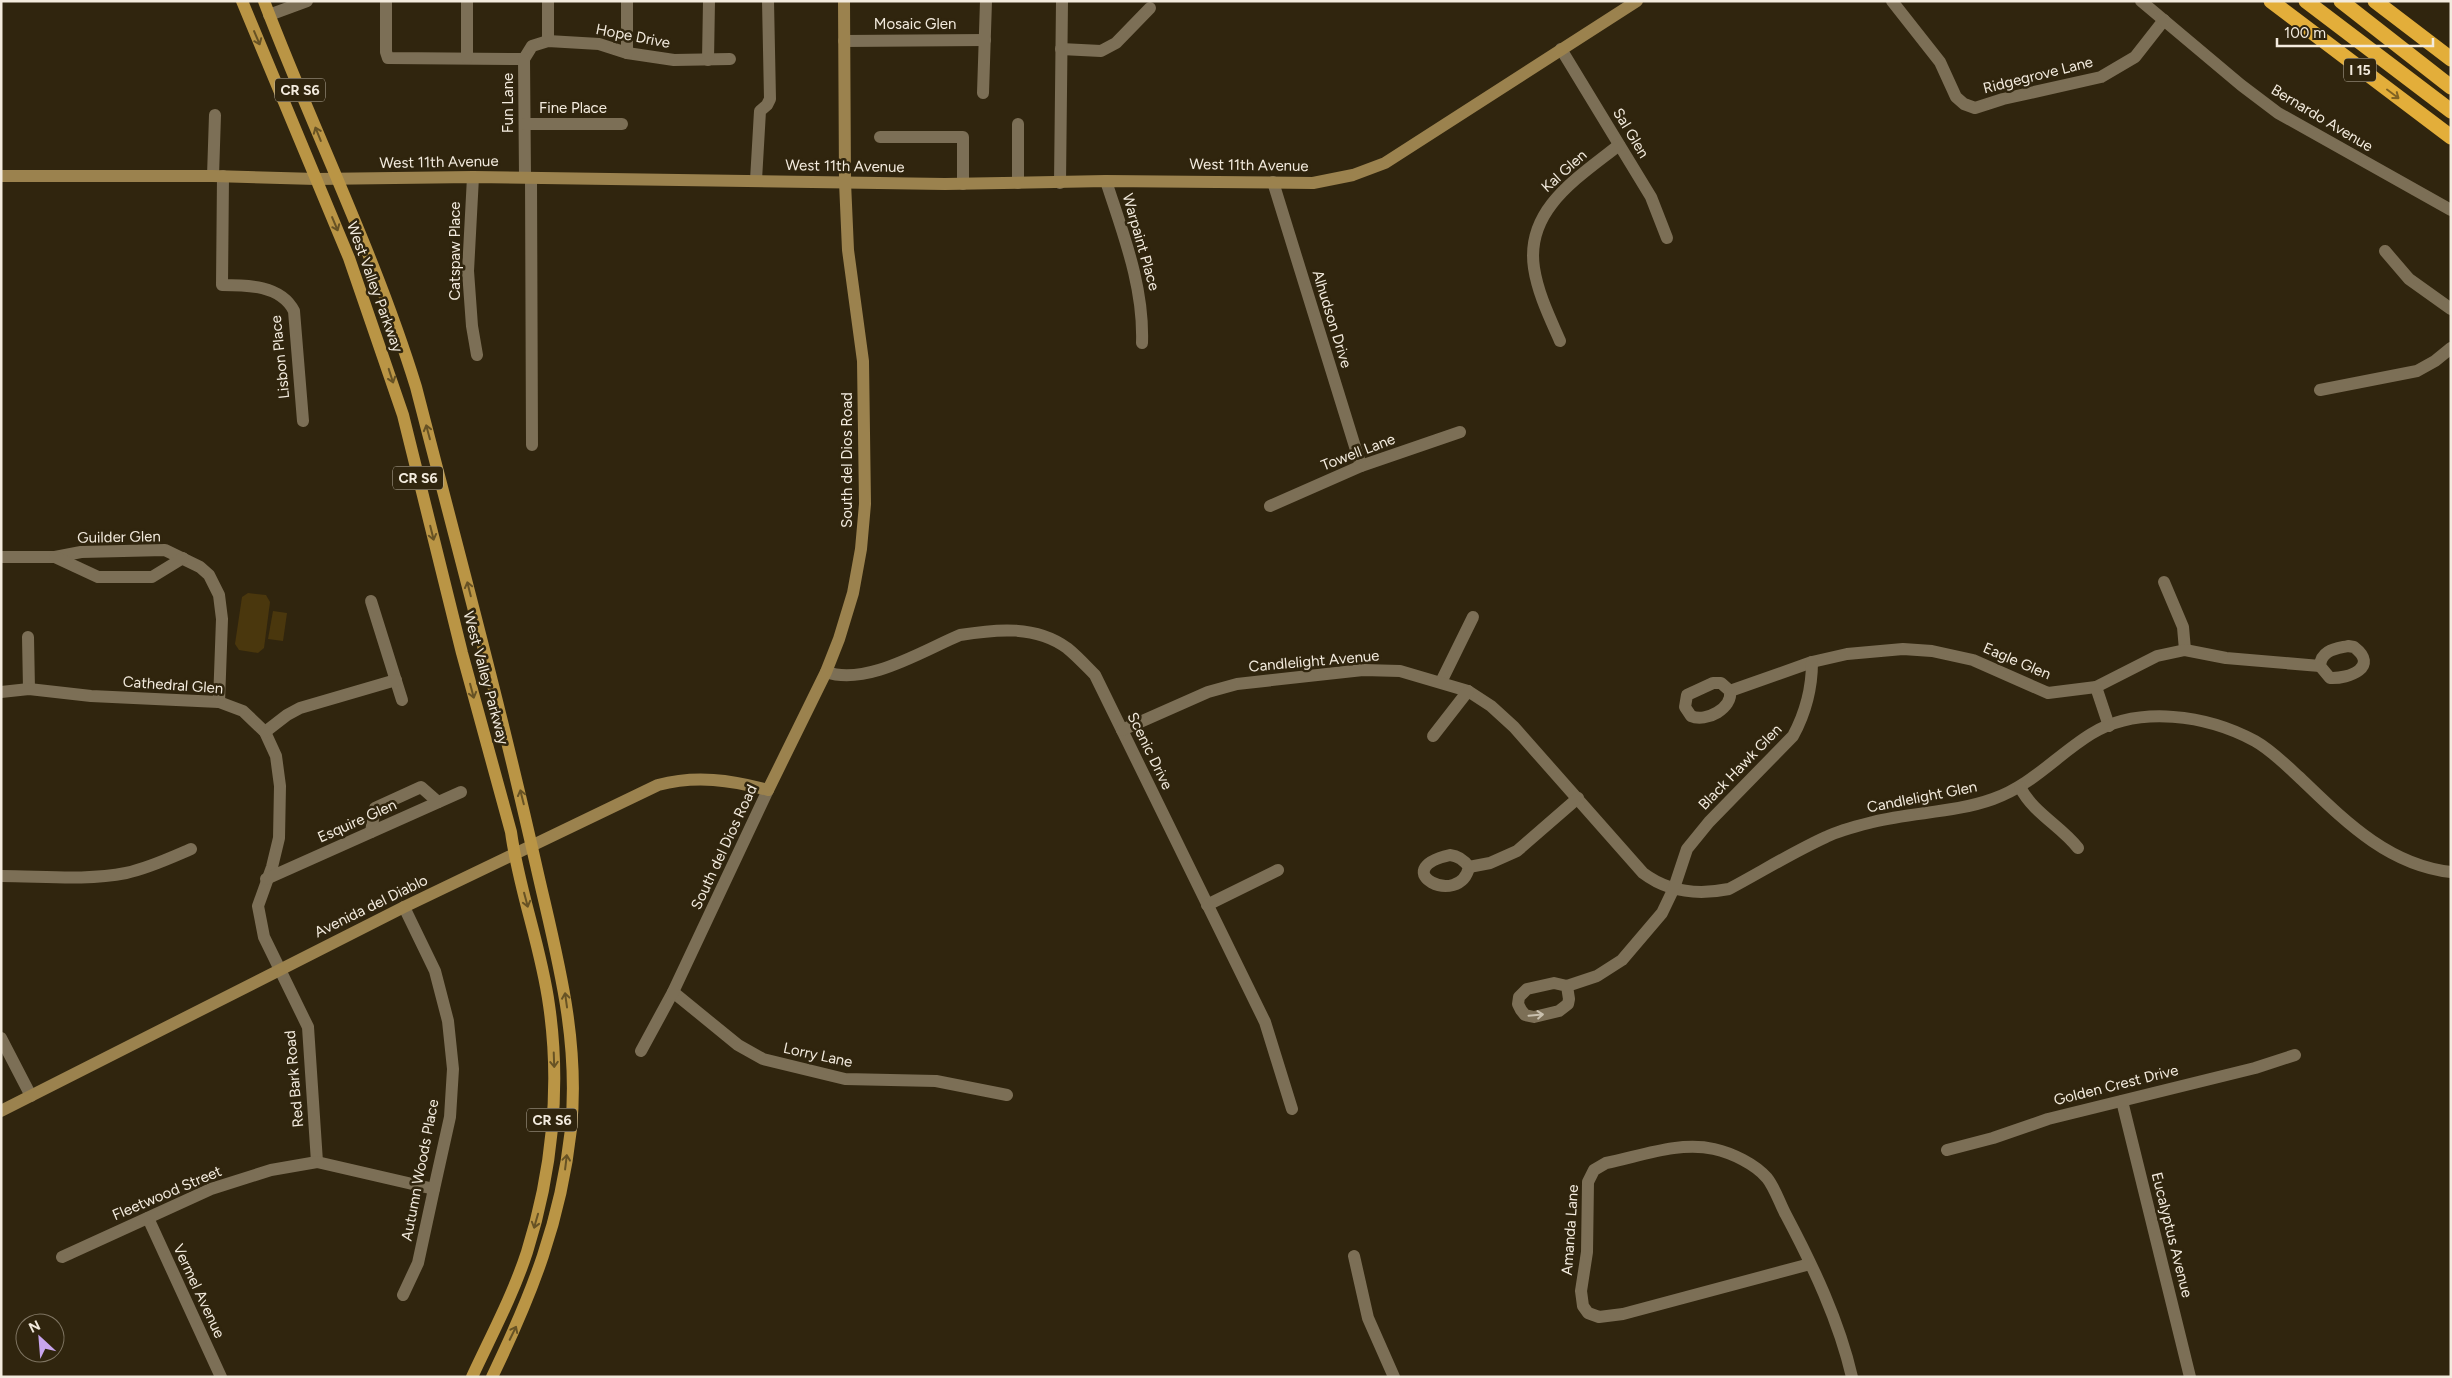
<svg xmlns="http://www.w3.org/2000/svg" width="2452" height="1378" font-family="Figtree,sans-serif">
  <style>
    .pitch { fill: #4a370d }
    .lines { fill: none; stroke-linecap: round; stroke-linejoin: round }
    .street { stroke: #7c6f56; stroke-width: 12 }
    .secondary { stroke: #9b824e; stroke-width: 12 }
    .primary { stroke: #ba9545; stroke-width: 12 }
    .highway { stroke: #e3ae3a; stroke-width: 15 }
    .oneway { stroke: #675224 }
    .oneway2 { stroke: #816322 }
    .oneway3 { stroke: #c9c0ae }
    .labels { text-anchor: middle; stroke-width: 5; stroke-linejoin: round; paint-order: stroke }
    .shield { fill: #30250e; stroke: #b8b0a0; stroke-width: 1 }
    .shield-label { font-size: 14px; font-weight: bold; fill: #f3ebde }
    .street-label { font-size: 15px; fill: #f3ebde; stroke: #30250e }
  </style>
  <rect width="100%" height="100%" fill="#30250e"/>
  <g class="pitch">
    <path d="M248 593 266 595 270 602 264 648 258 653 239 650 235 644 242 597Z"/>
    <path d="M273 611 287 613 283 641 268 639Z"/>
  </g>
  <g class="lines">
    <g class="street">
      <path d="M386 1V52L388 58 524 59 532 46 548 41 599 44 627 53 674 60 730 59"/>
      <path d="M467 1V58"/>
      <path d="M548 1V41"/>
      <path d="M1892 1 1940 62 1956 97 1964 104 1975 108 2003 99 2101 77 2135 57 2164 20"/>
      <path d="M2141 1 2241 85 2278 113 2451 210"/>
      <path d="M269 15 307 1"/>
      <path d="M844 41 985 40"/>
      <path d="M1061 49 1101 51 1116 43 1150 8"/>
      <path d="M1561 49 1651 197 1667 238"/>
      <path d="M627 53V1"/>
      <path d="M524 59 525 177"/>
      <path d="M708 60 709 1"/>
      <path d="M983 93 986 1"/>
      <path d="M525 124H622"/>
      <path d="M880 137H963V184"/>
      <path d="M213 176 215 115"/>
      <path d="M223 176 222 285C247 285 281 285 294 311L303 421"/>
      <path d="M473 177 468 271 472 326 477 355"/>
      <path d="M531 178 532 445"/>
      <path d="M756 180 760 111 767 105 770 99 768 1"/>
      <path d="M1106 181C1123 234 1144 286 1142 343"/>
      <path d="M1273 182 1361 466"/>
      <path d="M1018 183V124"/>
      <path d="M1060 183 1062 1"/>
      <path d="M2385 251 2409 279 2451 309"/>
      <path d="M1560 341C1550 318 1538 294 1534 268 1525 209 1579 177 1619 145"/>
      <path d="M2320 390 2417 371 2435 361 2451 348"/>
      <path d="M1270 506 1361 466 1460 432"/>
      <path d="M1 557H55L81 552 165 550 200 567 209 575 219 595 222 619 219 702"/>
      <path d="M55 557 98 577H152L183 558"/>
      <path d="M2164 582 2183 627 2185 650"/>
      <path d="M371 601 402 700"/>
      <path d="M28 637 29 689"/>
      <path d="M2348 646 2354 647C2380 667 2349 679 2330 678L2320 666C2321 650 2335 649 2348 646Z"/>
      <path d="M826 672C867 686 922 651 960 635 996 629 1036 625 1067 648 1077 656 1086 666 1095 675L1265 1022 1292 1109"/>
      <path d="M1441 682 1473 617"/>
      <path d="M1713 683H1721L1730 691C1733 708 1706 723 1691 716L1685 707 1687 695Z"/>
      <path d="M2096 687 2109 726"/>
      <path d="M1730 691 1812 662 1847 654 1903 649 1932 651 1973 660 2048 693 2096 687 2157 656 2185 650 2226 658 2320 666"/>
      <path d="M1 692 29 689 91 696 219 702 243 711 265 732 276 756 280 786 279 838 272 867 258 906 264 937 308 1027 317 1162"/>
      <path d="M1122 730 1208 692 1237 684 1363 670 1400 671 1468 691 1491 706 1514 727 1643 873C1668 892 1699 895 1729 889 1761 872 1793 852 1826 837 1840 830 1857 826 1873 822 1912 812 1954 813 1993 799 2031 786 2057 755 2091 734 2139 705 2207 715 2255 741 2271 750 2285 764 2299 777 2343 819 2387 865 2451 872"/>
      <path d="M265 732 287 715 300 708 396 680"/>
      <path d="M1433 736 1468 691"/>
      <path d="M2020 787C2033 813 2061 826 2078 848"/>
      <path d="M371 832 375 808 421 787 438 802"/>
      <path d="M1450 855C1459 856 1464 860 1469 867 1460 909 1385 870 1450 855Z"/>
      <path d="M1469 867 1490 863 1517 851 1578 798"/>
      <path d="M1 876C42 876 86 881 126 873 149 868 170 858 191 849"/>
      <path d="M266 879 461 792"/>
      <path d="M1207 905 1278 870"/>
      <path d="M1567 986 1569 999 1568 1004 1559 1011 1534 1017 1525 1015 1521 1010 1518 1004 1519 997 1527 989 1554 983 1567 986 1597 976 1622 960 1662 913 1674 888 1687 849 1709 822 1793 736C1806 712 1812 689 1812 662"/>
      <path d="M673 992 738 1045 763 1059 845 1079 936 1081 1007 1095"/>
      <path d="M1 1038 31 1096"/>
      <path d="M641 1051 673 992 768 790"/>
      <path d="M2122 1101 2190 1377"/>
      <path d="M1947 1150 1993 1138 2048 1119 2255 1068 2295 1055"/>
      <path d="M148 1218 221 1377"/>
      <path d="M1354 1256 1368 1318 1394 1377"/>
      <path d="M62 1257 211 1189 271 1170 317 1162 434 1189"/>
      <path d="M1810 1264 1623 1314 1599 1317 1588 1313 1583 1306 1581 1291 1587 1252 1588 1182 1594 1170 1606 1163C1641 1156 1679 1141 1714 1149 1732 1153 1755 1164 1767 1178 1775 1188 1780 1204 1786 1215 1813 1266 1839 1321 1852 1377"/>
      <path d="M403 1295 418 1263 434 1189 450 1117 453 1069 448 1021 435 971 404 907"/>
    </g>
    <g class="secondary">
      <path d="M1 176H213L316 179 473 177 945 184 1106 181 1313 183 1353 175 1385 163 1637 1"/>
      <path d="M1 1111 404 907 658 785C696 775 731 780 768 790L826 672 839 639 853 593 861 549 865 504 863 361 848 250 845 182 844 1"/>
    </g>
    <g class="primary">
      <path d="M242 1 349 258 403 415 462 653 511 832C519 891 541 946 549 1005 561 1087 552 1173 527 1252 513 1295 491 1336 472 1377"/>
      <path d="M264 1C313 130 375 254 416 387 457 546 500 705 536 865 556 954 580 1035 571 1129 561 1221 532 1294 492 1377"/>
    </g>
    <g class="highway">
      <path d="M2271 1 2451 137"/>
      <path d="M2306 1 2451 111"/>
      <path d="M2341 1 2451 87"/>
      <path d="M2375 1 2451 59"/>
    </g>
  </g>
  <defs><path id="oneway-shaft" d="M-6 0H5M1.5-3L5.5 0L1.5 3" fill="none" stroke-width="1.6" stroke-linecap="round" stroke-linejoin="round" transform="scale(1.25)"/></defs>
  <g class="oneway">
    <use href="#oneway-shaft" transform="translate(257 38) rotate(67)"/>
    <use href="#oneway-shaft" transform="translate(318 134) rotate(-112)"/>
    <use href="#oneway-shaft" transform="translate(335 224) rotate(67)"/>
    <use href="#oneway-shaft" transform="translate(391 376) rotate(72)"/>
    <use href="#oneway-shaft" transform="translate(428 432) rotate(-105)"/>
    <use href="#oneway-shaft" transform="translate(432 533) rotate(76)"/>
    <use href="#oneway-shaft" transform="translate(469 589) rotate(-104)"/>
    <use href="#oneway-shaft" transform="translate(472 691) rotate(75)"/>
    <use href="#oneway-shaft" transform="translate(522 797) rotate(-104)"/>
    <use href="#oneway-shaft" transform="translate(526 900) rotate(75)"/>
    <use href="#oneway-shaft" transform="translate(566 1000) rotate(-98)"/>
    <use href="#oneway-shaft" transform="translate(554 1060) rotate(88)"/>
    <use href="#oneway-shaft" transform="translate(566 1162) rotate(-83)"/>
    <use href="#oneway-shaft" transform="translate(536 1221) rotate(106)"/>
    <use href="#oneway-shaft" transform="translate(513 1333) rotate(-64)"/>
  </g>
  <use class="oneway2" href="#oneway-shaft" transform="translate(2393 94) rotate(37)"/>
  <use class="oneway3" href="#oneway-shaft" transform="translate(1536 1015) rotate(-5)"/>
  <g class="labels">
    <g class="shield">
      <rect x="2344" y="58.5" width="32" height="23" rx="4"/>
      <rect x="275" y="78.5" width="50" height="23" rx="4"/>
      <rect x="393" y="466.5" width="50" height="23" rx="4"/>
      <rect x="527" y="1108.5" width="50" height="23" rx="4"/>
    </g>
    <g class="shield-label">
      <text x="2360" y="75">I 15</text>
      <text x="300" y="95">CR S6</text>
      <text x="418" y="483">CR S6</text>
      <text x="552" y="1125">CR S6</text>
    </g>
    <g class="street-label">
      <text x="915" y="29">Mosaic Glen</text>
      <text transform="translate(633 36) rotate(11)" y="5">Hope Drive</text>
      <text transform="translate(2038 75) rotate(-14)" y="5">Ridgegrove Lane</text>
      <text transform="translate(508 103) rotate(-90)" y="5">Fun Lane</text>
      <text x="573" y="113">Fine Place</text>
      <text transform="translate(2322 118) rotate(31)" y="5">Bernardo Avenue</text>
      <text transform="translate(1631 133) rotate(59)" y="5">Sal Glen</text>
      <text transform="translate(439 162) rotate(-1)" y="5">West 11th Avenue</text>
      <text transform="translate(1249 165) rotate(1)" y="5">West 11th Avenue</text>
      <text transform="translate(845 166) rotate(1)" y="5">West 11th Avenue</text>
      <text transform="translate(1564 171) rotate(-42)" y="5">Kal Glen</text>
      <text transform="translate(1141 242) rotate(74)" y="5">Warpaint Place</text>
      <text transform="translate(455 251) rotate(-90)" y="5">Catspaw Place</text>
      <text transform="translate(375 287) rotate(70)" y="5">West Valley Parkway</text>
      <text transform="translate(1332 319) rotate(73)" y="5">Alhudson Drive</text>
      <text transform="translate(280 357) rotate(-96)" y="5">Lisbon Place</text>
      <text transform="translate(1358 452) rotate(-21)" y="5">Towell Lane</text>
      <text transform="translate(847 460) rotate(-90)" y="5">South del Dios Road</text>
      <text transform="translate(119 537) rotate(-1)" y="5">Guilder Glen</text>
      <text transform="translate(1314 661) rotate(-5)" y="5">Candlelight Avenue</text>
      <text transform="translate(2017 661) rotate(23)" y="5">Eagle Glen</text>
      <text transform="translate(486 678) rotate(75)" y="5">West Valley Parkway</text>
      <text transform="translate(173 685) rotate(4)" y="5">Cathedral Glen</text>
      <text transform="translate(1150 751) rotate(64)" y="5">Scenic Drive</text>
      <text transform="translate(1740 767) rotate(-46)" y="5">Black Hawk Glen</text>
      <text transform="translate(1922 797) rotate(-11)" y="5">Candlelight Glen</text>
      <text transform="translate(357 821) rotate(-24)" y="5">Esquire Glen</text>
      <text transform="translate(724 847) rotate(-65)" y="5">South del Dios Road</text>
      <text transform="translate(371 906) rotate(-26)" y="5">Avenida del Diablo</text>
      <text transform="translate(818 1055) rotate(12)" y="5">Lorry Lane</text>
      <text transform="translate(294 1079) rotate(-95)" y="5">Red Bark Road</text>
      <text transform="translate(2116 1085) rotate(-14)" y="5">Golden Crest Drive</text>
      <text transform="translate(420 1170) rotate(-79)" y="5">Autumn Woods Place</text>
      <text transform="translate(167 1193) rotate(-23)" y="5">Fleetwood Street</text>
      <text transform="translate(1570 1230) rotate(-86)" y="5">Amanda Lane</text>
      <text transform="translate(2172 1235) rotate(76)" y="5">Eucalyptus Avenue</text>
      <text transform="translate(199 1291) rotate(65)" y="5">Vermel Avenue</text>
    </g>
  </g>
  <rect width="2452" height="1378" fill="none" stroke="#f3ebde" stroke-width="5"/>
  <g transform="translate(40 1338) rotate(334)"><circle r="24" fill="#30250e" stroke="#7e7461"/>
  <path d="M0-4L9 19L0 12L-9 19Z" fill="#c8a5ee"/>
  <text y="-8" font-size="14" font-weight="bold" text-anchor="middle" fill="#f3ebde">N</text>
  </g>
  <path d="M2277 38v8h156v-8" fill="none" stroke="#f3ebde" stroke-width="2.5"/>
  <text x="2284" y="38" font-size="15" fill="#f3ebde" stroke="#30250e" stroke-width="4" paint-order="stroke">100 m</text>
</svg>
